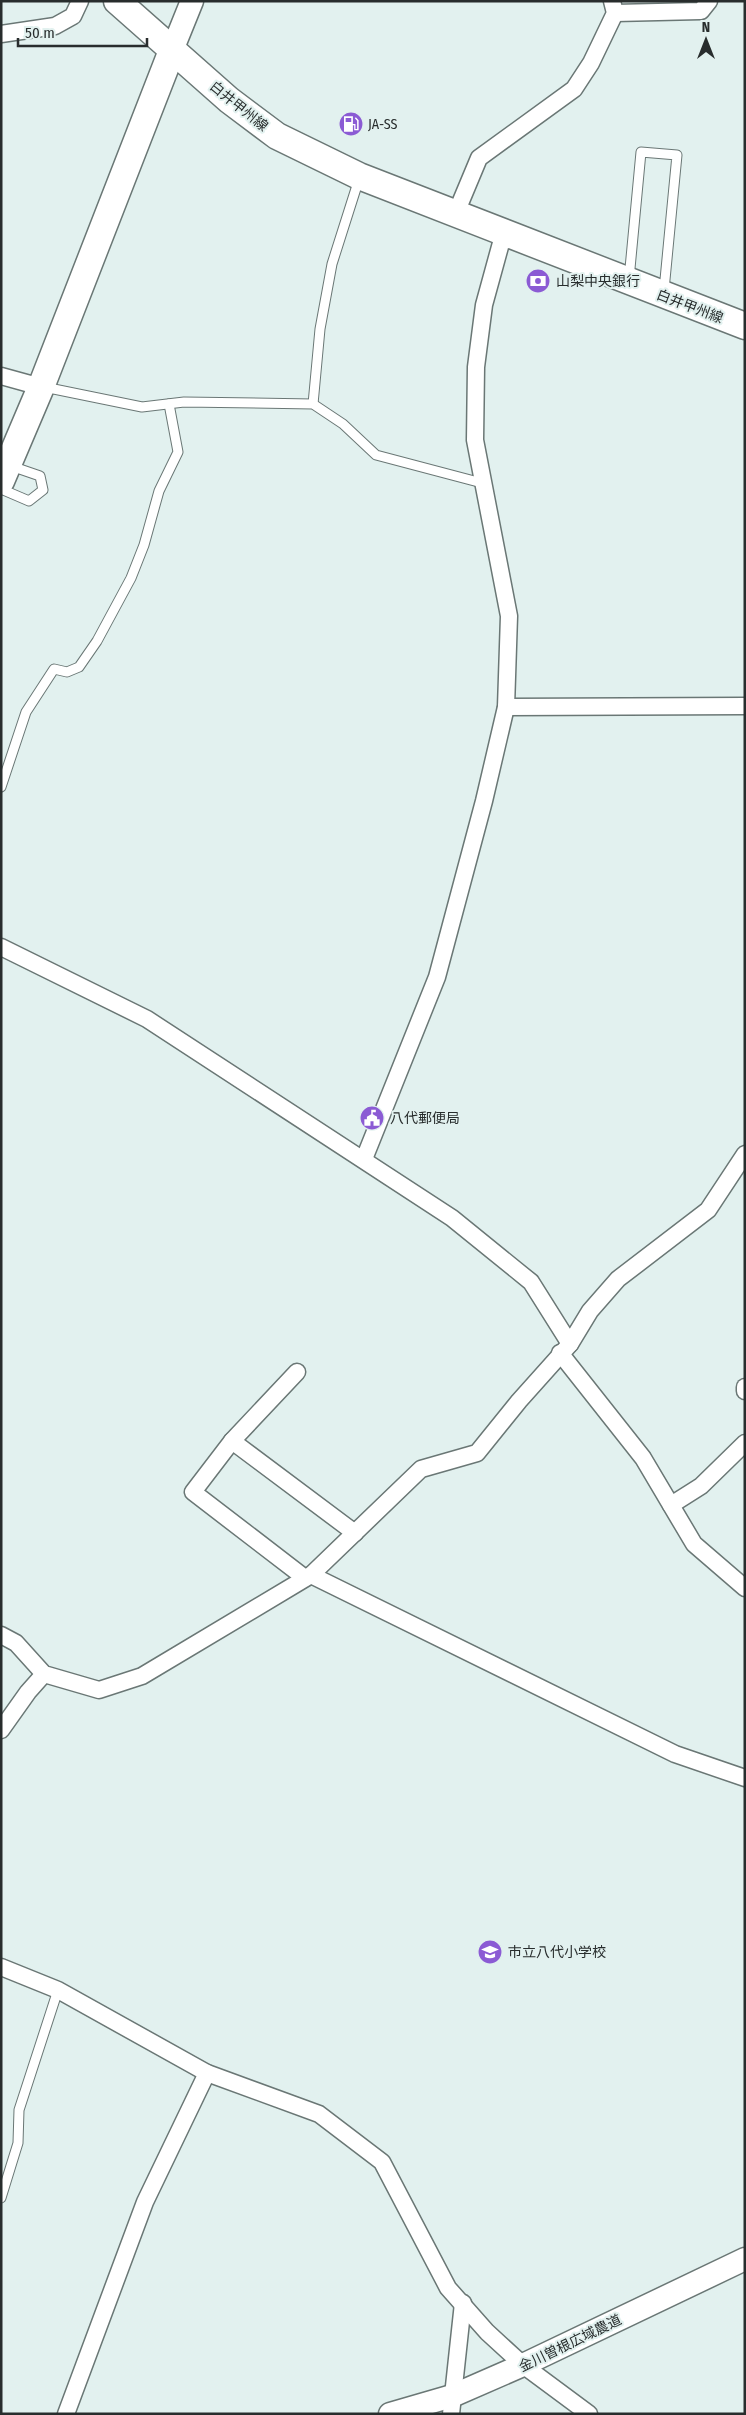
<svg xmlns="http://www.w3.org/2000/svg" width="746" height="2415" font-family="'Fira Sans Condensed','Noto Sans JP',sans-serif">
  <style>
    .lines { fill: none; stroke-linecap: round; stroke-linejoin: round }
    .lane-casing { stroke: #6a7775; stroke-width: 11 }
    .street-casing { stroke: #6a7775; stroke-width: 19 }
    .secondary-casing { stroke: #6a7775; stroke-width: 25 }
    .primary-casing { stroke: #6a7775; stroke-width: 29 }
    .lane { stroke: #fff; stroke-width: 9 }
    .street { stroke: #fff; stroke-width: 16 }
    .secondary { stroke: #fff; stroke-width: 22 }
    .primary { stroke: #fff; stroke-width: 26 }
    .labels { text-anchor: middle; stroke-width: 4; stroke-linejoin: round; paint-order: stroke }
    .street-label { font-size: 14px; fill: #282d2d; stroke: #e2f1ef }
    .poi-label { font-size: 14px; fill: #282d2d; stroke: #e2f1ef; text-anchor: start }
  </style>
  <rect width="100%" height="100%" fill="#e2f1ef"/>
  <g class="lines">
    <defs>
      <g id="lane">
        <path d="M629 279 641 152 677 155 664 290"/>
        <path d="M44 387 142 407 184 402 313 404 343 424 376 455 482 483"/>
        <path d="M313 404 320 329 332 264 359 179"/>
        <path d="M1 489 29 501 43 490 40 476 11 466"/>
        <path d="M1 787 26 712 54 669 67 672 79 667 97 641 131 578 144 545 159 491 178 452 169 404"/>
        <path d="M1 2198 18 2143 19 2110 58 1990"/>
      </g>
      <g id="street">
        <path d="M615 13 701 11 709 1"/>
        <path d="M1 34 55 26 73 16 80 1"/>
        <path d="M456 213 479 158 574 89 591 63 615 13 612 1"/>
        <path d="M1 376 41 387"/>
        <path d="M506 707 745 706"/>
        <path d="M1 947 147 1019 452 1218 531 1282 570 1344"/>
        <path d="M364 1159 437 977 484 801 506 707 509 616 475 440 476 367 484 305 504 232"/>
        <path d="M560 1353 643 1458 694 1544 745 1588"/>
        <path d="M297 1372 232 1441 193 1492 305 1578"/>
        <path d="M745 1387V1391"/>
        <path d="M232 1441 355 1533"/>
        <path d="M671 1505 701 1486 745 1443"/>
        <path d="M311 1575 675 1754 745 1778"/>
        <path d="M1 1635 16 1643 44 1674 99 1690 142 1676 311 1575 421 1469 477 1453 519 1401 570 1344 590 1311 618 1279 708 1210 745 1154"/>
        <path d="M1 1730 28 1692 44 1674"/>
        <path d="M1 1967 58 1990 207 2073 319 2114 382 2162 448 2288 487 2332 523 2365 589 2414"/>
        <path d="M66 2414 145 2202 207 2073"/>
        <path d="M451 2414 463 2303"/>
      </g>
      <g id="secondary">
        <path d="M173 48 192 1"/>
        <path d="M390 2414 452 2396 523 2365 745 2259"/>
      </g>
      <g id="primary">
        <path d="M117 1 229 100 277 136 359 176 745 326"/>
        <path d="M1 481 41 387 173 48"/>
      </g>
    </defs>
    <use href="#lane" class="lane-casing"/>
    <use href="#street" class="street-casing"/>
    <use href="#secondary" class="secondary-casing"/>
    <use href="#primary" class="primary-casing"/>
    <use href="#lane" class="lane"/>
    <use href="#street" class="street"/>
    <use href="#secondary" class="secondary"/>
    <use href="#primary" class="primary"/>
  </g>
  <defs>
    <symbol id="fuel-disc" viewBox="-11 -11 22 22"><circle r="9.5" fill="#8b5bd4" stroke="#e2f1ef"/><path d="M-5.5-6h7V0h2V4h1.3V-2.5L3-4.5l.8-.8L6-3V5H2.5V1h-1V6h-7ZM-4.2-4.7v3.2H.2V-4.7Z" fill="#fff"/></symbol>
    <symbol id="bank-disc" viewBox="-11 -11 22 22"><circle r="9.5" fill="#8b5bd4" stroke="#e2f1ef"/><path d="M-6-4H6V4H-6ZM0-2.3a2.3 2.3 0 1 0 0 4.6a2.3 2.3 0 1 0 0-4.6Z" fill="#fff"/></symbol>
    <symbol id="civic-disc" viewBox="-11 -11 22 22"><circle r="9.5" fill="#8b5bd4" stroke="#e2f1ef"/><path d="M-.6-6.5H3V-4.5H.6V-3L4-1V1h2V6H-6V1h2V-1L-.6-3ZM-1.2 2.5V6h2.4V2.5Z" fill="#fff"/></symbol>
    <symbol id="school-disc" viewBox="-11 -11 22 22"><circle r="9.5" fill="#8b5bd4" stroke="#e2f1ef"/><path d="M0-5L7-2L0 1L-7-2ZM-4 1L0 2.5L4 1V4Q0 6-4 4Z" fill="#fff"/></symbol>
  </defs>
  <g fill-rule="evenodd">
    <use href="#fuel-disc" x="337" y="110" width="28" height="28"/>
    <use href="#bank-disc" x="524" y="267" width="28" height="28"/>
    <use href="#civic-disc" x="358" y="1104" width="28" height="28"/>
    <use href="#school-disc" x="476" y="1938" width="28" height="28"/>
  </g>
  <g class="labels">
    <g class="street-label">
      <text transform="translate(239 106) rotate(39)" y="5">白井甲州線</text>
      <text transform="translate(690 306) rotate(21)" y="5">白井甲州線</text>
      <text transform="translate(570 2343) rotate(-26)" y="5">金川曽根広域農道</text>
    </g>
    <g class="poi-label">
      <text x="368" y="129">JA-SS</text>
      <text x="556" y="286">山梨中央銀行</text>
      <text x="390" y="1123">八代郵便局</text>
      <text x="508" y="1957">市立八代小学校</text>
    </g>
  </g>
  <rect width="746" height="2415" fill="none" stroke="#282d2d" stroke-width="5"/>
  <g transform="translate(706 40)" stroke="#e2f1ef" stroke-width="4" paint-order="stroke">
  <path d="M0-4L9 19L0 12L-9 19Z" fill="#282d2d"/>
  <text y="-8" font-size="14" font-weight="bold" text-anchor="middle" fill="#282d2d">N</text>
  </g>
  <path d="M18 38v8h129v-8" fill="none" stroke="#282d2d" stroke-width="2.5"/>
  <text x="25" y="38" font-size="15" fill="#282d2d" stroke="#e2f1ef" stroke-width="4" paint-order="stroke">50 m</text>
</svg>
